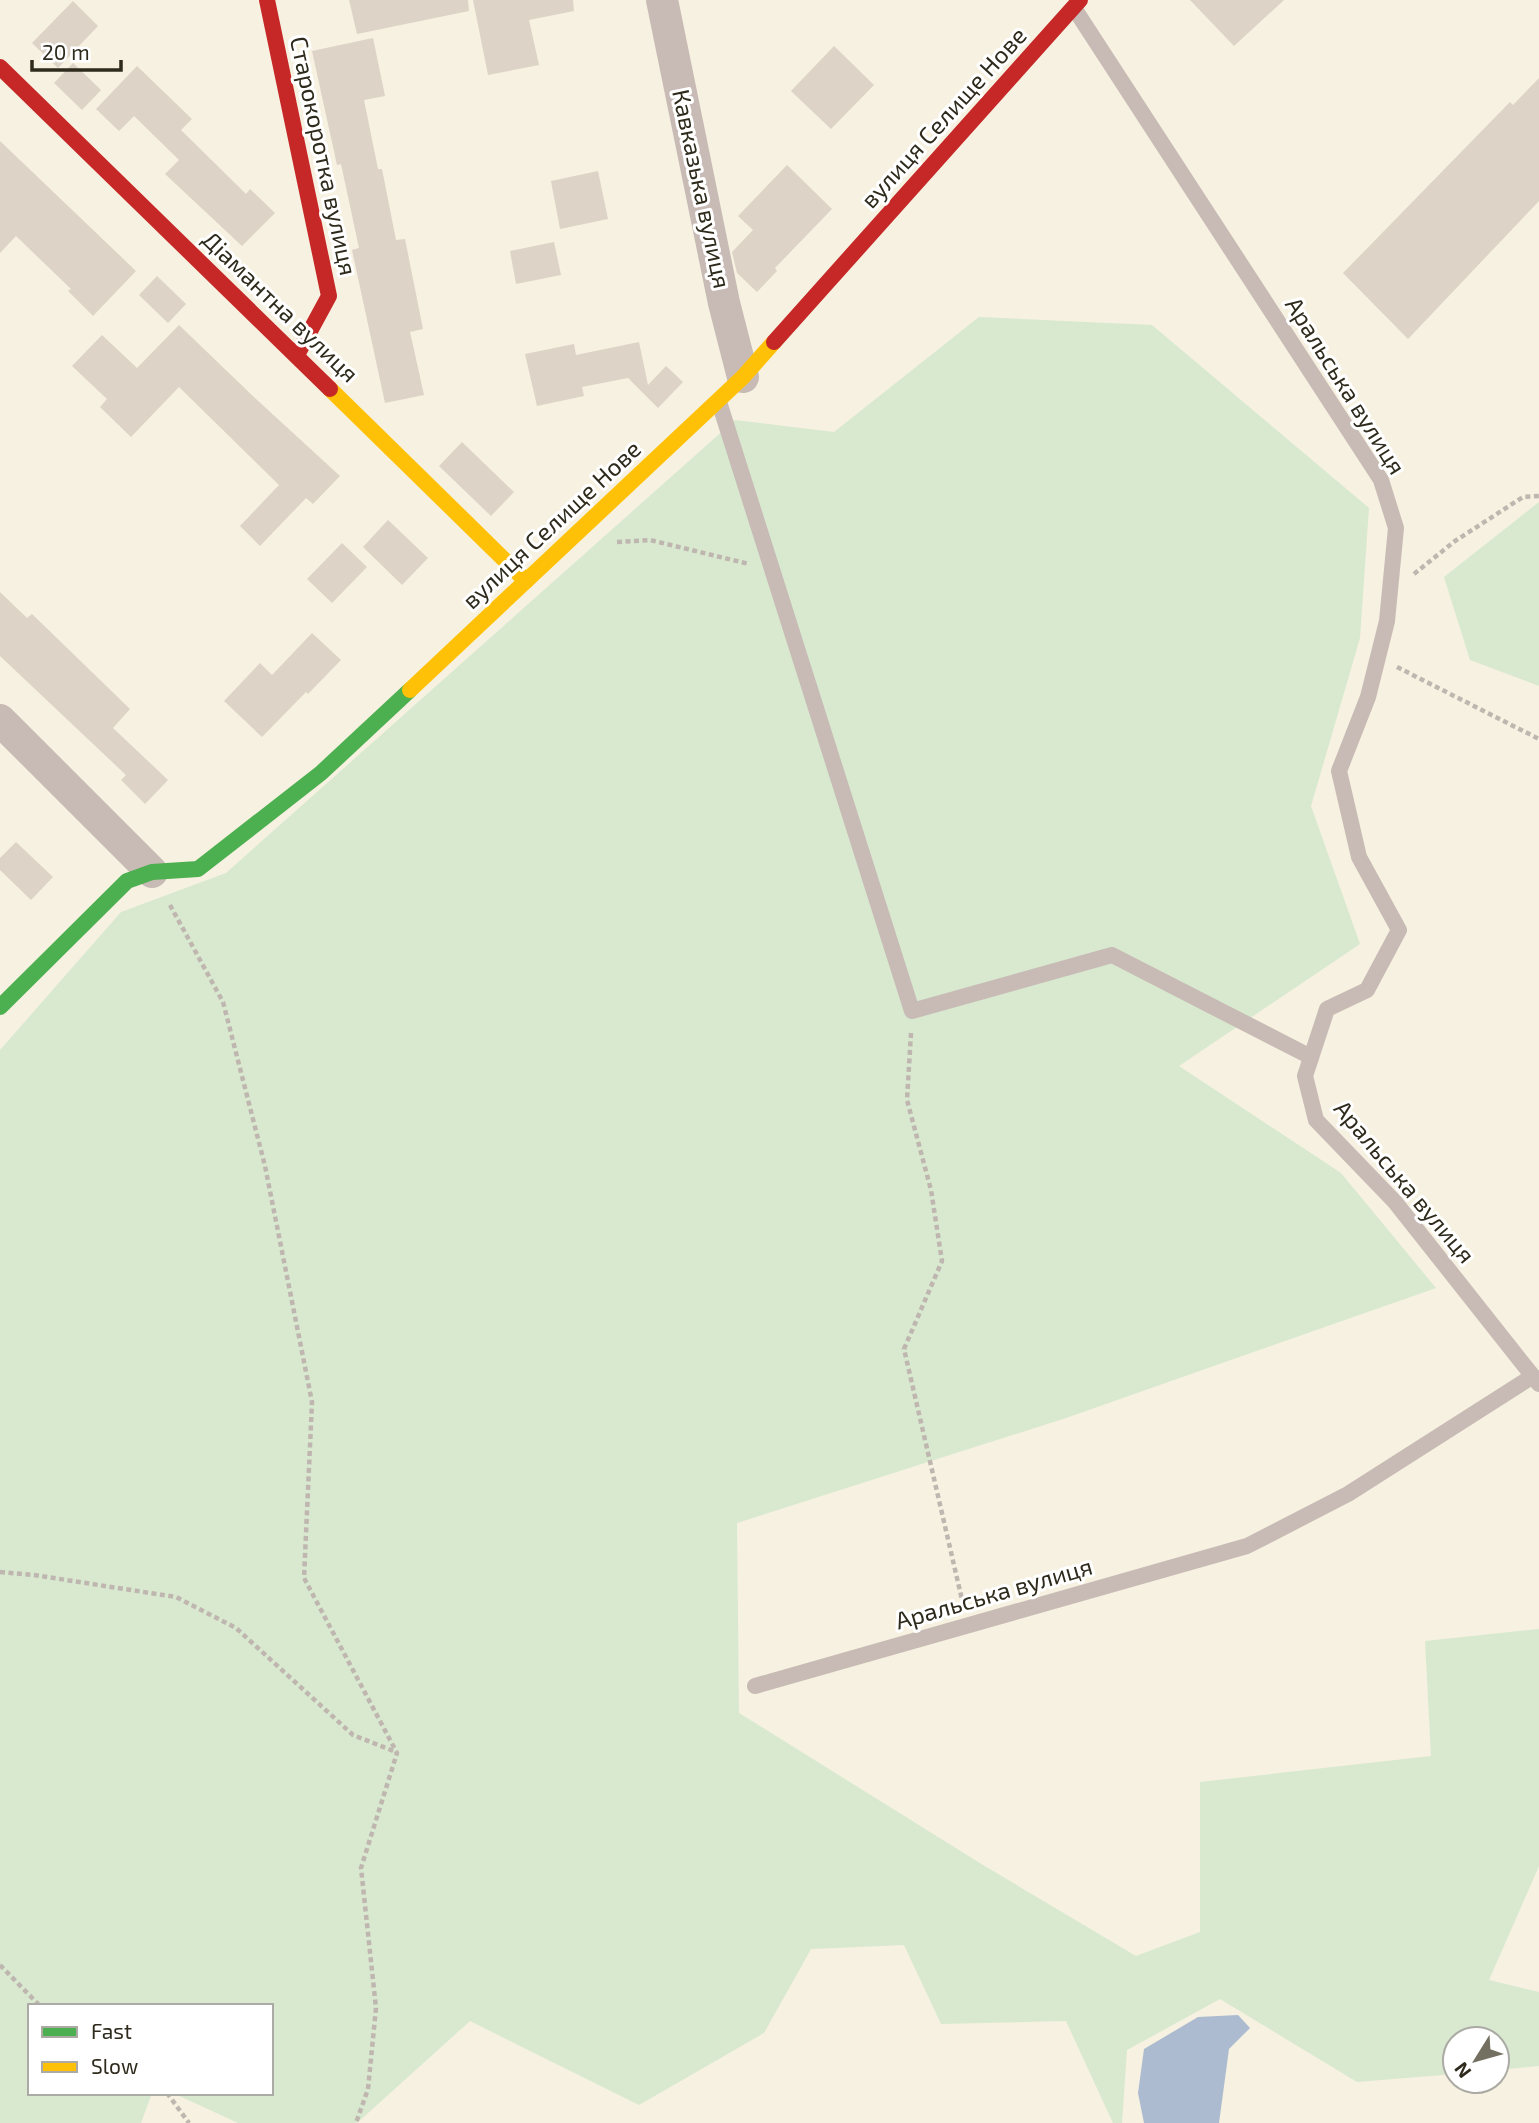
<svg xmlns="http://www.w3.org/2000/svg" width="1539" height="2123" font-family="'Exo 2',sans-serif">
  <style>
    .green { fill: #d8e9d0 }
    .water { fill: #acbbd0 }
    .building { fill: #ddd3c6 }
    .lines { fill: none; stroke-linecap: round; stroke-linejoin: round }
    .path { stroke: #bfb6af; stroke-width: 4.5; stroke-dasharray: 5 3.5; stroke-linecap: butt }
    .lane { stroke: #c8bab5; stroke-width: 16 }
    .street { stroke: #c8bab5; stroke-width: 32 }
    .fast { stroke: #4caf50; stroke-width: 16 }
    .slow { stroke: #ffc107; stroke-width: 16 }
    .jam { stroke: #c62828; stroke-width: 16 }
    .labels { text-anchor: middle; stroke-width: 6; stroke-linejoin: round; paint-order: stroke }
    .street-label { font-size: 24px; fill: #2e2a1c; stroke: #fff }
  </style>
  <rect width="100%" height="100%" fill="#f6f1e0"/>
  <g class="green">
    <path d="M979 317 1152 325 1369 508 1360 638 1311 806 1360 944 1179 1066 1341 1173 1436 1288 1066 1418 737 1523 739 1713 983 1865 1136 1956 1200 1932V1782L1431 1756 1425 1641 1539 1629V1866L1489 1980 1539 1992V2066L1497 2070V2039H1455V2074L1357 2082 1220 1999 1127 2050 1122 2123H1113L1066 2021 941 2024 904 1945 811 1949 764 2033 639 2105 470 2021 357 2123H238L173 2093H271V2006H30V2093H152L141 2123H0V1050L121 912 226 873 735 420 834 432Z"/>
    <path d="M1539 502V686L1470 660 1444 577Z"/>
  </g>
  <path class="water" d="M1238 2015 1250 2028 1229 2049 1219 2123H1144L1138 2093 1144 2049 1198 2017Z"/>
  <g class="building">
    <path d="M349 0H468L469 11 357 34Z"/>
    <path d="M473 0H573L574 11 529 20 539 65 488 75Z"/>
    <path d="M1190 0H1284L1234 46Z"/>
    <path d="M73 1 98 26 58 68 32 43Z"/>
    <path d="M373 38 385 96 364 100 378 169H382L396 240 405 239 423 329 410 332 424 395 385 403 352 250 359 248 341 164 337 165 312 51Z"/>
    <path d="M834 46 874 85 831 129 791 91Z"/>
    <path d="M73 63 101 90 82 110 54 83Z"/>
    <path d="M137 66 192 119 181 130 246 194 250 189 275 213 242 246 165 174 179 160 134 116 119 131 96 109Z"/>
    <path d="M1539 78V201L1408 339 1343 273 1510 102 1513 105Z"/>
    <path d="M0 141 136 271 93 316 68 291 71 289 16 236 0 253Z"/>
    <path d="M787 165 832 209 775 268 777 271 757 292 737 273 732 252 753 230 738 216Z"/>
    <path d="M598 171 608 219 560 229 551 181Z"/>
    <path d="M554 242 561 275 516 284 510 251Z"/>
    <path d="M157 276 186 304 168 323 139 295Z"/>
    <path d="M179 325 256 399 340 476 313 504 306 498 260 546 240 526 279 485 179 387 131 437 100 407 107 399 72 366 102 335 137 368Z"/>
    <path d="M639 342 648 385 666 366 683 382 658 408 628 378 582 387 584 396 537 406 525 354 574 344 576 355Z"/>
    <path d="M462 442 514 492 491 516 439 466Z"/>
    <path d="M388 520 428 558 402 585 363 547Z"/>
    <path d="M342 543 367 567 332 603 307 579Z"/>
    <path d="M0 592 27 618 32 614 130 709 113 728 168 780 145 804 121 780 126 775 0 656Z"/>
    <path d="M312 633 341 660 308 694 306 692 262 737 224 701 260 663 272 675Z"/>
    <path d="M16 842 53 877 31 900 0 870V858Z"/>
  </g>
  <g class="lines">
    <g class="path">
      <path d="M617 542 650 540 749 564"/>
      <path d="M1414 574 1455 541 1523 497 1539 496"/>
      <path d="M1397 667 1539 739"/>
      <path d="M170 905 223 1002 265 1166 312 1402 304 1578 397 1753 361 1868 376 2008 368 2089 356 2123"/>
      <path d="M911 1033 907 1100 931 1190 942 1261 904 1349 963 1604"/>
      <path d="M0 1572 34 1575 176 1597 236 1628 353 1735 396 1752"/>
      <path d="M0 1965 40 2006"/>
      <path d="M167 2093 189 2123"/>
    </g>
    <g class="lane">
      <path d="M1074 8 1381 480 1396 528 1387 621 1368 697 1339 771 1359 857 1399 930 1367 990 1327 1009 1305 1076 1316 1120 1395 1202 1539 1384"/>
      <path d="M719 402 912 1011 1112 955 1311 1057"/>
      <path d="M755 1686 1247 1546 1348 1494 1533 1376"/>
    </g>
    <g class="street">
      <path d="M662 0 724 303 743 377"/>
      <path d="M0 720 152 872"/>
    </g>
    <path class="fast" d="M0 1007 127 881 152 872 198 869 321 773 410 690"/>
    <g class="slow">
      <path d="M330 389 526 581"/>
      <path d="M410 690 743 377 774 342"/>
    </g>
    <g class="jam">
      <path d="M267 0 329 296 297 355"/>
      <path d="M0 67 330 389"/>
      <path d="M774 342 1080 0"/>
    </g>
  </g>
  <g class="labels">
    <g class="street-label">
      <text transform="translate(944 118) rotate(-48)" y="8">вулиця Селище Нове</text>
      <text transform="translate(323 156) rotate(78)" y="8">Старокоротка вулиця</text>
      <text transform="translate(701 189) rotate(78)" y="8">Кавказька вулиця</text>
      <text transform="translate(280 307) rotate(44)" y="8">Діамантна вулиця</text>
      <text transform="translate(1345 386) rotate(58)" y="8">Аральська вулиця</text>
      <text transform="translate(552 525) rotate(-43)" y="8">вулиця Селище Нове</text>
      <text transform="translate(1404 1182) rotate(50)" y="8">Аральська вулиця</text>
      <text transform="translate(994 1594) rotate(-16)" y="8">Аральська вулиця</text>
    </g>
  </g>
  <rect x="28" y="2004" width="245" height="91" fill="#ffffff" stroke="#abaaa4" stroke-width="2"/>
  <rect x="42" y="2027" width="35" height="10" fill="#4caf50" stroke="#abaaa4" stroke-width="2"/>
  <text x="91" y="2039" font-size="21" fill="#2e2a1c">Fast</text>
  <rect x="42" y="2062" width="35" height="10" fill="#ffc107" stroke="#abaaa4" stroke-width="2"/>
  <text x="91" y="2074" font-size="21" fill="#2e2a1c">Slow</text>
  <g transform="translate(1476 2060) rotate(233)"><circle r="33" fill="#ffffff" stroke="#abaaa4" stroke-width="2"/>
  <path d="M0-5L12 26L0 18L-12 26Z" fill="#747061"/>
  <text y="-10" font-size="19" font-weight="bold" text-anchor="middle" fill="#2e2a1c">N</text>
  </g>
  <path d="M32 60v10h89v-10" fill="none" stroke="#2e2a1c" stroke-width="3.5"/>
  <text x="42" y="60" font-size="21" fill="#2e2a1c" stroke="#ffffff" stroke-width="5" paint-order="stroke">20 m</text>
</svg>
